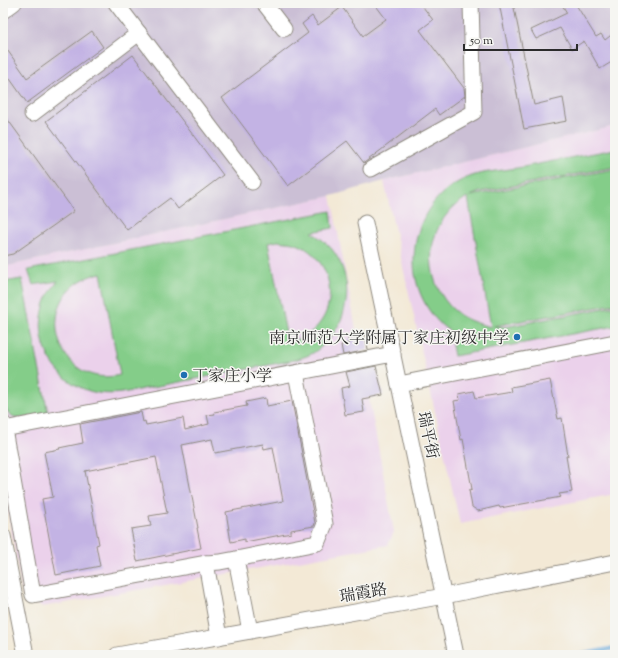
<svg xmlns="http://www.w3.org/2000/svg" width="618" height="658" font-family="'Sorts Mill Goudy','Noto Serif SC',serif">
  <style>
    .built { fill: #ebd1eb }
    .industrial { fill: #cbbfd5 }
    .green { fill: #84cd89; stroke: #587c5a; fill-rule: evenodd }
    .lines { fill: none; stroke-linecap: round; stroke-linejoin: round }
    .stream { stroke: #64a6d8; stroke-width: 4.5 }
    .building { fill: #c3b3e4 }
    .minor-casing { stroke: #8f8a80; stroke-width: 17 }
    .minor { stroke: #fff; stroke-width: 15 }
    .poi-dot { fill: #1f6fb2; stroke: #f6f6f2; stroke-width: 1.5 }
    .labels { text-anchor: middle; stroke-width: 3; stroke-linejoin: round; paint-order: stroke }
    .poi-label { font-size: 16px; fill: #2b2b2b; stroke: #f6f6f2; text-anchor: end }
    .street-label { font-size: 16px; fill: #2b2b2b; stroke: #f6f6f2 }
  </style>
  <rect width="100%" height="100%" fill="#f6f6f2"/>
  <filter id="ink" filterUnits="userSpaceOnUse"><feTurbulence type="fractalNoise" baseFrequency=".025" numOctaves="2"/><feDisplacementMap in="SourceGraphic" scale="8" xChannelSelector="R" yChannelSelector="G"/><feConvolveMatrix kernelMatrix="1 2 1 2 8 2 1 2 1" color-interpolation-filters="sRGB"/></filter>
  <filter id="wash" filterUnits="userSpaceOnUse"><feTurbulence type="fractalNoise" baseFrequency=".012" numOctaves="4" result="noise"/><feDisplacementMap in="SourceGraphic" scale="16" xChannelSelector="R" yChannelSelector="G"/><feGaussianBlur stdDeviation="0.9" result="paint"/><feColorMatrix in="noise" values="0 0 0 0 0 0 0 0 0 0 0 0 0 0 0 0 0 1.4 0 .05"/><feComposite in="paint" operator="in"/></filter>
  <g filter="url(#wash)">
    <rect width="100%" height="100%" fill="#f3e9d6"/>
    <g class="built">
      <path d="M615 126V494L460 524 384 181Z"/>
      <path d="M331 196 394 532 388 545 42 607 23 596 3 483V267Z"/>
    </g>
    <path class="industrial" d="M3 3H615V126L384 181 331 196 3 267Z"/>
    <g class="green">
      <path d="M615 149V167L480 192 470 196 615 169V304L494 326 505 327 615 306V326L454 356 451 340 460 337C455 334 449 331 445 328 426 312 415 288 414 264 413 223 435 187 475 175 489 171 507 170 523 167 553 161 584 155 615 149ZM467 197 468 198 491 327C480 324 469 321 460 315 427 291 422 243 448 213 453 206 460 202 467 197Z"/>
      <path d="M331 211 333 228 312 232C318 237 325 241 331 248 358 281 349 330 313 353 306 357 298 359 290 361L122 393C114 394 106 394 98 393 60 387 34 348 43 311 45 299 51 290 58 281L33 285 28 270ZM278 241C285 242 292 242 299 245 336 262 341 315 305 336 299 339 294 341 288 343L268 243ZM101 273 120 375C53 391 28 289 101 273Z"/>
      <path d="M22 279 48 413C36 415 15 424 7 411 4 407 4 400 3 396V282Z"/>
    </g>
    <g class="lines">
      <path class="stream" d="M580 655 615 648"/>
    </g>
    <g id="blocks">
      <g class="building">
        <path d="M374 3H420L433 20 420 30 464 88 465 96 439 115 435 109 364 163 347 141 288 186 222 98 308 33 302 24 312 16 318 25 342 7 363 36 386 19Z"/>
        <path d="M499 3H513L534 105 563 98 567 121 524 129Z"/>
        <path d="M561 3H575L596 37 601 34 605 40 615 32V60L600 69 584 41 572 49 560 28 536 39 531 30 567 13Z"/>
        <path d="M92 31 103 47 27 103 3 69V44L27 78Z"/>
        <path d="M133 55 223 175 178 209 170 198 127 230 46 121Z"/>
        <path d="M3 113 74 211 13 254 3 256Z"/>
        <path d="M366 335 368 350 343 355 341 345 349 343 348 339Z"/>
        <path d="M376 366 383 395 362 399 364 412 345 415 341 388 350 386 346 372Z"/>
        <path d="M550 380 558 419 562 418 568 456H566L572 492 559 494 561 497 500 508 499 506 478 511 472 507 469 490 472 489 463 439 461 440 454 401 460 400 459 394 474 391 476 398 512 392 511 387Z"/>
        <path d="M266 398 267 406 292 401 315 523 314 526 291 530V533L245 542V539L231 542 226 512 283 501 273 447 264 449 263 444 215 453 212 439 182 445 198 528H197L201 548 137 561 131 529 151 526 149 516 167 513 156 457 85 471 99 544 96 545 100 566 56 575 42 499 53 497 44 452 60 449 59 448 83 443 80 424 141 412 143 422 145 421 146 425 183 418 185 430 209 424 207 415 215 414 214 412 247 406 246 402Z"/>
      </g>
    </g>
  </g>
  <g filter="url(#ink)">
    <use href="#blocks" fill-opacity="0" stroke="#8f8a80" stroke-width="1"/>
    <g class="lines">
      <defs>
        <g id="minor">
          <path d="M116 3 252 182"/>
          <path d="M264 3 284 29"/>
          <path d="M3 11 14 3"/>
          <path d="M32 114 139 33"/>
          <path d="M371 169 474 112 471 3"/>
          <path d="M365 223 456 655"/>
          <path d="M399 384 615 342"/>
          <path d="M3 423 33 595 206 563"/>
          <path d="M4 429 393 354"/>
          <path d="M3 536 26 655"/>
          <path d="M236 559 317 543 325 524 296 373"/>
          <path d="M219 637 206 563 220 562 236 559 250 631"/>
          <path d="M117 655 444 596 615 562"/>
        </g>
      </defs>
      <use href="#minor" class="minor-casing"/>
      <use href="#minor" class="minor"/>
    </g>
  </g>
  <g class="poi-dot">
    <circle cx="517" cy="337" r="4"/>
    <circle cx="184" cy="375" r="4"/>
  </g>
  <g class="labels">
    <g class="poi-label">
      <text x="509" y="343">南京师范大学附属丁家庄初级中学</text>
      <text x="192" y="381" text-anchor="start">丁家庄小学</text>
    </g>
    <g class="street-label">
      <text transform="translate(429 435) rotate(78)" y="6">瑞平街</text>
      <text transform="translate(363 592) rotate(-10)" y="6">瑞霞路</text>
    </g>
  </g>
  <rect width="618" height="658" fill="none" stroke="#f6f6f2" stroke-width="16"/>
  <path d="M464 44v6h113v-6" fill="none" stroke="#2b2b2b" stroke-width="2"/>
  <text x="470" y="44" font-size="12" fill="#2b2b2b" stroke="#f6f6f2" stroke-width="3" paint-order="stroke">50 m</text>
</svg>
